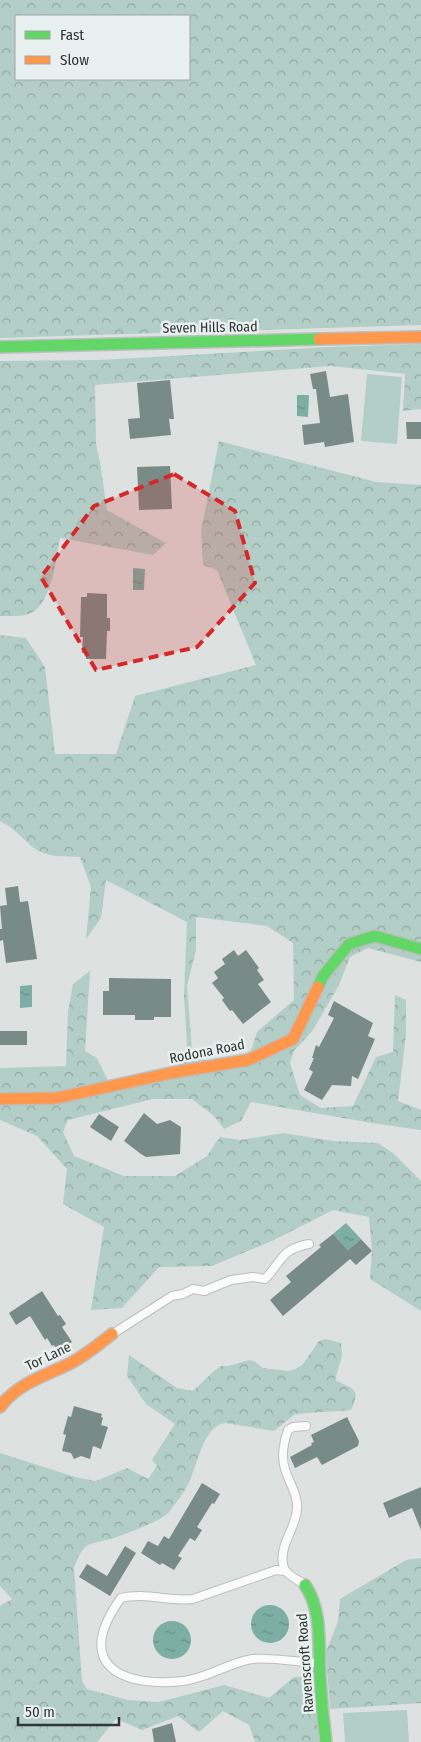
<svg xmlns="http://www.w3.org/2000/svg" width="421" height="1742" font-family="'Fira Sans Condensed',sans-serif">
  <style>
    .forest { fill: url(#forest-crowns); fill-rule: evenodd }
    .pitch { fill: #b2cec7 }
    .water { fill: url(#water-ripples) }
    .building { fill: #798b87 }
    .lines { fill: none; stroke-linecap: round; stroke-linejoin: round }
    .lane-casing { stroke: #bcbfbe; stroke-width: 10 }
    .fast-casing { stroke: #bcbfbe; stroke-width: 14 }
    .slow-casing { stroke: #bcbfbe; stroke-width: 14 }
    .lane { stroke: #fafbfa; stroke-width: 8 }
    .fast { stroke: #63d668; stroke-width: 11 }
    .slow { stroke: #ff974d; stroke-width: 11 }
    .marked { fill: #d62828; fill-opacity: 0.2; stroke: #d62828; stroke-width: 4; stroke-dasharray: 10 6; stroke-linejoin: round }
    .labels { text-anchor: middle; stroke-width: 5; stroke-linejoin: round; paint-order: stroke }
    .street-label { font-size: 14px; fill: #333635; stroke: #e8f1ef }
  </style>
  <defs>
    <pattern id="forest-crowns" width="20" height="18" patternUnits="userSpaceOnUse" patternTransform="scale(1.25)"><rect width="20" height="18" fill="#b2cec7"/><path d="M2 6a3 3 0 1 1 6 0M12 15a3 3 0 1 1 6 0" fill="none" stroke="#91a8a2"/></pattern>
    <pattern id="water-ripples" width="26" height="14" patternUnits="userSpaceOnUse" patternTransform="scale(1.25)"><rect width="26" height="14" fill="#7caea3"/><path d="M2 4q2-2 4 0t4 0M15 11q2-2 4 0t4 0" fill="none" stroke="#668e86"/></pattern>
  </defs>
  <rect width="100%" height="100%" fill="#dde2e0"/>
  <g class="forest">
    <path d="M0 0H421V325L0 338ZM16 16H189V79H16Z"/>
    <path d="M421 344V409L403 411 405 374 331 366 95 385 96 444 100 462 107 510 166 543 153 555 60 538C56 559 52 603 31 613 23 617 9 616 0 616V361L99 360 329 347Z"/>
    <path d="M219 441 376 482 421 485V962L368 948 350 957 339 985 313 1030 294 1051 290 1063 300 1095 321 1108 353 1106 376 1057 393 1052 395 995 406 1000V1035L398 1101 421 1110V1130L372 1123 251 1102 241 1121 224 1129 214 1116 192 1099H153L68 1120 63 1132 74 1156 124 1176H175L207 1156 220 1137 240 1140 283 1133 333 1141 378 1143 393 1153 421 1181V1311L370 1279 372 1251 369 1217 333 1210 274 1240 212 1266 159 1267 122 1308 91 1310 104 1227 63 1204 67 1169 37 1136 0 1120V1068L66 1066 68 1011 73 984 90 971 85 1051 97 1058 111 1087 188 1061 184 995 187 922 106 880 101 918 86 939 91 887 80 857C67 856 49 858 37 850 24 841 15 828 0 821V635L26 638 45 667 55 754H116L135 696 256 665 217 570 203 565 201 531ZM196 917 267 926 293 943 294 1000 257 1032 248 1060 211 1065 192 1050 187 986 196 950Z"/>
    <path d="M325 1339 341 1343 342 1356 335 1380C354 1390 361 1388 351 1410L295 1414 274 1431 226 1423C203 1425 198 1464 189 1482 185 1492 176 1502 170 1511 161 1522 125 1534 111 1539 104 1541 95 1542 88 1545 81 1549 77 1560 74 1567L82 1681 87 1689 128 1700 159 1702 224 1685 269 1698 294 1677H313L319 1742H255L249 1725 223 1711 199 1732 178 1716 142 1730 116 1719 97 1742H0V1606L12 1599 0 1586V1453L75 1477 96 1481 127 1468 148 1479 157 1466 152 1460 175 1424 146 1404 127 1376 129 1355 177 1388 193 1391 214 1371 221 1366H228L249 1360 254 1361 263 1368 288 1371 296 1369 303 1364 319 1341Z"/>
    <path d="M421 1558V1703L330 1709 326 1652 338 1621 340 1599 406 1560Z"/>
  </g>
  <g class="pitch">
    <path d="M367 374 402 377 397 444 361 441Z"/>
    <path d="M407 1710 409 1742H345L343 1713Z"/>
  </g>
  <g class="water">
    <path d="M297 395H309L308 417 297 416Z"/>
    <path d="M133 568 145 569 144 590H133Z"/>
    <path d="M32 985V1007L20 1008V986Z"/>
    <path d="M346 1223 361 1239 348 1250 333 1234Z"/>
    <circle cx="270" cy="1624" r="19"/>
    <circle cx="172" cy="1640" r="19"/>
  </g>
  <g class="building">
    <path d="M326 371 330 397 348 394 354 442 325 447 324 442 304 445 302 425 320 423 316 389H313L310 374Z"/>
    <path d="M170 380 174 419H169L171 435 130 439 128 419 140 418 137 383Z"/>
    <path d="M406 422H421V439H407Z"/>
    <path d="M170 466 172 509 139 510 137 467Z"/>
    <path d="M87 593 107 594V618H110V631H107L106 659H86V653H82L83 637H80L81 597H87Z"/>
    <path d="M18 886 20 902 28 901 37 959 6 963 3 940 0 941V929H2L0 906 7 905 5 888Z"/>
    <path d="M234 950 238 956 246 950 259 968 257 970 264 980 258 984 271 1002 243 1024 232 1010 230 1011 222 1000 224 998 212 983 218 978 214 972 225 964 222 959Z"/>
    <path d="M109 978 171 979V1017H154V1020H135V1015H103V991H109Z"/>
    <path d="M334 1001 373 1023 368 1036 375 1039 358 1079 352 1076 351 1086 332 1085 322 1100 304 1090 313 1072 309 1069 314 1058H312L316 1045 319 1047 334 1018 328 1015Z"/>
    <rect x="0" y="1031" width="27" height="14"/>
    <path d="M144 1113 157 1124 170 1120 181 1127 180 1154 146 1157 141 1154 124 1141Z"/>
    <path d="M99 1114 119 1127 111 1141 90 1127Z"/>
    <path d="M333 1234 348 1250 361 1239 372 1251 356 1265 350 1259 283 1316 270 1300 291 1282 286 1276 321 1247 319 1245Z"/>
    <path d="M42 1291 58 1316 60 1315 66 1324 62 1327 72 1342 58 1351 54 1345 52 1346 47 1338 45 1340 30 1316 16 1325 9 1313Z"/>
    <path d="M74 1406 102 1414 101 1417 103 1418 101 1425 108 1427 101 1449 93 1446 90 1459 81 1456 74 1459 71 1453 62 1451 66 1435 63 1434 68 1416 71 1417Z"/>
    <path d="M347 1417 359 1441 358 1446 322 1465 317 1457 295 1468 290 1457 312 1445 311 1443 314 1442 311 1435Z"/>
    <path d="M202 1483 220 1494 214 1504 212 1503 197 1527 202 1530 195 1541 190 1538 178 1556 182 1558 174 1570 162 1563 160 1565 141 1553 148 1541 158 1546 164 1536 169 1539Z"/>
    <path d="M421 1487V1530L412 1508 389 1518 383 1503Z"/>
    <path d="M125 1546 136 1553 110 1596 79 1577 87 1564 107 1576Z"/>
    <path d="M172 1723 176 1742H154L152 1729Z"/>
  </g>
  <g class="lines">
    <defs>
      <g id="lane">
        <path d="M114 1333 172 1296 183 1294 193 1289 204 1291 231 1280 253 1277 265 1279C282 1262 280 1249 309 1244"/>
        <path d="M285 1571 276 1570 193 1599C169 1602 145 1592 121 1598 74 1663 118 1688 183 1681 208 1678 228 1663 252 1659 269 1657 299 1662 317 1663"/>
        <path d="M305 1585C299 1580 286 1575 284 1568 277 1547 296 1529 297 1509 298 1494 289 1483 285 1469 281 1457 284 1441 288 1430L293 1427 306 1426"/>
      </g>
      <g id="fast">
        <path d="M0 347 319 339"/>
        <path d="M318 987 323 976 349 944 375 936 421 949"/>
        <path d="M305 1585C323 1612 318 1645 320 1676 321 1698 323 1720 326 1742"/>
      </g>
      <g id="slow">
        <path d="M319 339 421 337"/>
        <path d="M0 1099 57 1098 171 1073 248 1060 293 1039 318 987"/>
        <path d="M0 1407C18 1383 45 1376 71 1363 86 1355 99 1344 112 1334"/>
      </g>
    </defs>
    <use href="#lane" class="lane-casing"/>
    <use href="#fast" class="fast-casing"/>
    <use href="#slow" class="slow-casing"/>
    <use href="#lane" class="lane"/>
    <use href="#fast" class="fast"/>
    <use href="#slow" class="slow"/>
  </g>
  <path class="marked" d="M174 474 235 511 255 583 197 647 96 670 41 577 94 506Z"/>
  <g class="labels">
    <g class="street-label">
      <text transform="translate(210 327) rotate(-1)" y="5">Seven Hills Road</text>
      <text transform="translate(207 1051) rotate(-11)" y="5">Rodona Road</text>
      <text transform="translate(48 1356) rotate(-26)" y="5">Tor Lane</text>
      <text transform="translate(305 1663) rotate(-94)" y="5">Ravenscroft Road</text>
    </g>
  </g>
  <rect x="15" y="15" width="175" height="65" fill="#e8f1ef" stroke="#a0a6a5"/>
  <rect x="25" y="31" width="25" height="8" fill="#63d668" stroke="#a0a6a5"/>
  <text x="60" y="40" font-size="15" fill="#333635">Fast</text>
  <rect x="25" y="56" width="25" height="8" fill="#ff974d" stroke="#a0a6a5"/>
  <text x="60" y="65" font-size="15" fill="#333635">Slow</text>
  <path d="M18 1717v8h101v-8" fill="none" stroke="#333635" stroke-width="2.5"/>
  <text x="25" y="1717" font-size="15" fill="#333635" stroke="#e8f1ef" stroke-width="4" paint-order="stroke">50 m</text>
</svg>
